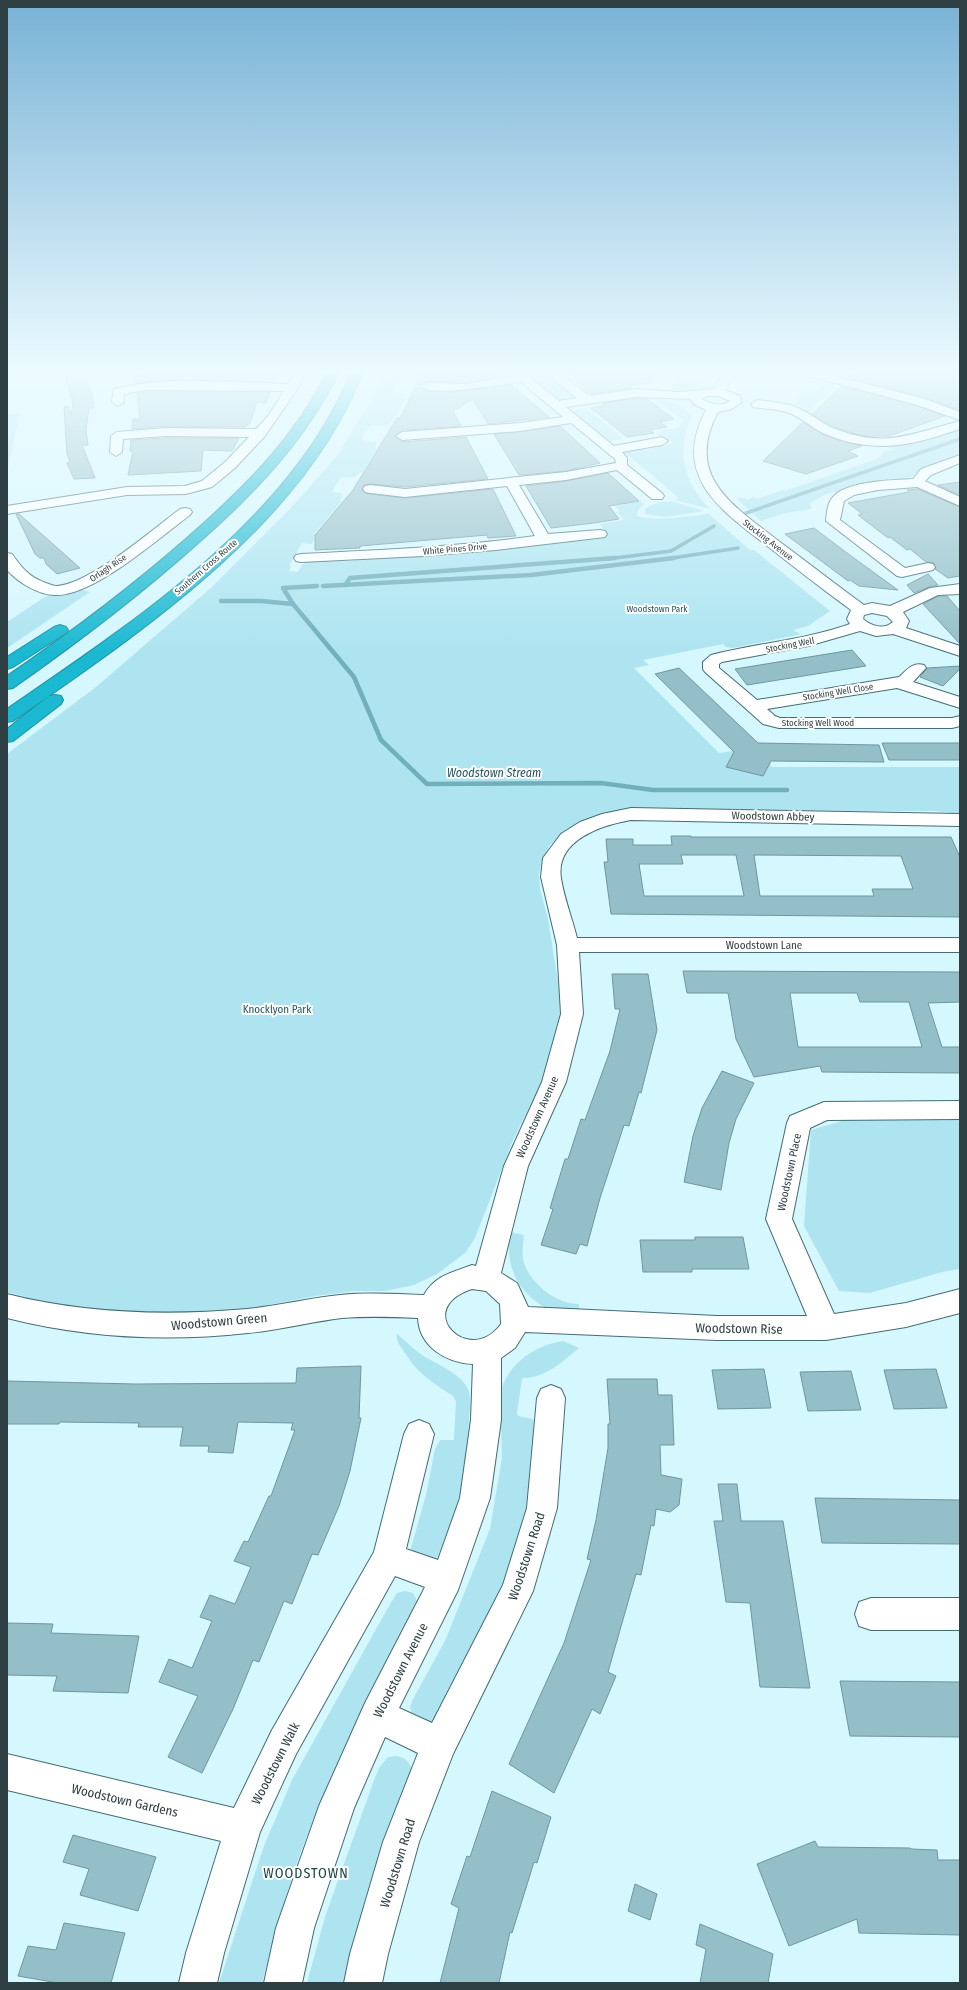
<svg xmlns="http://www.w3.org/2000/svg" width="967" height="1990" font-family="'Fira Sans Condensed',sans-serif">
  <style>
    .green { fill: #ade4f0; fill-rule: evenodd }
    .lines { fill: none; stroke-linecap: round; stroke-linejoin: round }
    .stream-far1 { stroke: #71afbc; stroke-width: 3.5 }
    .stream { stroke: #71afbc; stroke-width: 4.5 }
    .building { fill: #95bfc8; stroke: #6e97a0; fill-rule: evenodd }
    .minor-casing { stroke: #446c74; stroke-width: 2 }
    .highway-casing { stroke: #228fa0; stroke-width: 2 }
    .minor { fill: #fff; fill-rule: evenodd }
    .highway { fill: #1bb9d1; fill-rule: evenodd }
    .labels { text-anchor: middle; stroke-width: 4; stroke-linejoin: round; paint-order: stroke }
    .far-street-label { font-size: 9px; fill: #2f4044; stroke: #fff }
    .far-park-label { font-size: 9px; fill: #1e545e; stroke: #fff }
    .street-label { font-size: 11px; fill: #2f4044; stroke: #fff }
    .park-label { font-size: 11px; fill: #1e545e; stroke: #fff }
    .water-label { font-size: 12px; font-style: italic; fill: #205660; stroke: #fff }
    .near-street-label { font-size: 13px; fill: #2f4044; stroke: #fff }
    .near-neighbourhood-label { font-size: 14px; letter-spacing: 1px; fill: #1c444b; stroke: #fff }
  </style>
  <rect width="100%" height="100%" fill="#d5f7fe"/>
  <g class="green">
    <path d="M384 372H414L411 379H399L393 386 394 393H406L404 398H406L392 422H390L387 426 372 425 362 435 364 441 377 442 375 447 377 448 363 472H360C355 479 350 478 341 477L332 492 342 493 341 495H343L340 500 342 501 314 534 316 535 312 544 302 543 289 566H291L289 571 298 572 302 565 308 562 354 561 358 559 606 534 600 524 624 520 617 512 620 511 615 506 640 501 644 504 638 510 637 516C655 522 690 516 709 514L750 550H754L830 611 808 626 793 630 801 634 733 648 726 647 723 644 643 660 649 665 634 668 719 753 766 746 771 767H960V814L935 811 627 810 582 821 564 832 550 845 542 860 539 874 540 889 548 919 559 988 560 1015 556 1037 542 1082 513 1140 475 1238 465 1253 437 1274 414 1285 385 1291H354L316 1296 226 1313 77 1310 7 1292V754L96 687 212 587 289 510 337 456 372 399ZM589 783 559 785 465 784Z"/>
    <path d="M525 372H545L577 397 561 401Z"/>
    <path d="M698 372H713C705 387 686 391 670 390L672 384H677V382H673L678 379 696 376Z"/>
    <path d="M812 376 827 379 836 384 808 412 786 404 796 402 803 394 812 395 823 385 811 382 816 378Z"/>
    <path d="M655 399C670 401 684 403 691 417 676 451 684 483 710 509L675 500 678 497 622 450 640 447 644 450 673 443 670 440 666 441 657 434 663 430 678 428 684 421Z"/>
    <path d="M585 408 592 412 623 439 610 441 572 410Z"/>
    <path d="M20 413 8 467H7V414Z"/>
    <path d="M960 428V455L947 459 917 473 907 480 842 492 840 491 826 494 810 503 811 509 785 513 761 521 737 499 742 497 747 500 754 497 757 499 783 490 785 491 879 458 885 451 896 450 887 447 888 446 919 442Z"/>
    <path d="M658 502H674L704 511 666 517 645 514V509Z"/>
    <path d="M82 590 90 592 7 648V622L48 595 41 594Z"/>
    <path d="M960 1119V1269L942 1272 870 1293 839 1291 804 1226 811 1130 845 1120Z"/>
    <path d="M510 1232 524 1235C523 1245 521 1257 525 1266 534 1286 557 1304 579 1304L578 1318C568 1315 557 1313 548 1309 517 1293 505 1266 510 1232Z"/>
    <path d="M397 1334C406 1341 415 1351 425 1357 439 1365 461 1374 468 1389 472 1399 469 1413 469 1423 466 1462 460 1529 435 1560L413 1556 411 1548 426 1495 435 1449 440 1440H454L456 1401 453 1396C432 1382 419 1375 405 1353 401 1346 396 1343 397 1334Z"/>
    <path d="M563 1341 579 1348C561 1362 547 1378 522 1378L517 1413 518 1416 533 1419 536 1427 537 1439 527 1508 503 1596 431 1725 413 1717 410 1707 413 1699 445 1641 490 1529 502 1458 500 1393C509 1363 533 1346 563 1341Z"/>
    <path d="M405 1591 413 1593 417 1601V1610C380 1677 344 1745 315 1816 292 1870 277 1926 262 1983H219L264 1846 292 1780 385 1613 397 1593Z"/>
    <path d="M396 1756C406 1758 409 1761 412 1771L347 1983H307L325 1917 373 1783 379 1768 388 1757Z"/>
  </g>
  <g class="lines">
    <g class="stream-far1">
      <path d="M746 513 960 439"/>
      <path d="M607 559 671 551 714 526"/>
      <path d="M666 559 738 548"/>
    </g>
    <g class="stream">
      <path d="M345 585 350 578 615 558"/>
      <path d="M323 586 531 575 674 558"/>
      <path d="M221 601H261L293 604 354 677 381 740 427 784 601 783 653 790H787"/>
      <path d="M293 604 283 588 317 586"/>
    </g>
  </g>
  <g class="building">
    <path d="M168 372H278L274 382 177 380 135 383 134 374Z"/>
    <path d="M419 372H496L501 377 466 382H427L420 387 427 391 452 392 511 385 549 417 488 424 473 399 453 411 461 426 402 430 395 436 402 442 466 437 488 479 405 487 370 484 364 485 362 490 365 493 370 494 405 498 493 489 516 536 488 538 487 535 360 546V548L315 550V535L353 490 397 418H400L412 394Z"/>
    <path d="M568 372H653L654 382 629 386 632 388 592 394 573 379H577Z"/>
    <path d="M858 372H948L960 382V410L923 397 849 378Z"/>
    <path d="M84 374 92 394 94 408H89L86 430 88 445H82L95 478 74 479 67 463 70 462 67 454 64 407 68 406 71 415 73 402 65 377Z"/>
    <path d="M841 386 914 405 945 416 889 436H868L852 433 830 425 812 414 816 411Z"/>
    <path d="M145 392H270L266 403 257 402 250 423 245 427 166 426 132 429 133 419H140L137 393Z"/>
    <path d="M637 398 647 399 674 419 660 422 667 427 649 430 654 433 627 437 591 408 606 405 603 403Z"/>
    <path d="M803 422 822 434 841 441 862 446 848 451 858 456 806 474 763 461Z"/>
    <path d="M560 426 600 463 566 471 519 475 494 434Z"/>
    <path d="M166 438H239L232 451 203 450 201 471 128 475 133 451H130L131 440Z"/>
    <path d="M608 473 639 501 609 506 619 519 594 523 551 528 526 486 566 481Z"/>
    <path d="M960 482V495L938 485Z"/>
    <path d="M917 489 960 507V576L948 578 935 569 934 563 926 562 910 549 907 550 890 537 888 538 858 515 862 514 848 503 909 492 907 490Z"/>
    <path d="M16 514H19L80 568 57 574 46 564 44 558H40L35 554Z"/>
    <path d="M814 528 847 553 898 590 859 586 850 580 848 581 785 534Z"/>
    <path d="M928 574 938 585 929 587 914 593 907 585Z"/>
    <path d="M938 596H947L960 611V644L923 604Z"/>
    <path d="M852 650 866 666 747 685 735 669Z"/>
    <path d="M960 666V669L943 686 920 677 927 668Z"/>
    <path d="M679 668 758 743 879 745 884 762 771 761 763 776 726 767 734 752 655 674Z"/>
    <path d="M882 743H960V760H889Z"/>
    <path d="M671 836H691V837H951L960 857V917L611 914 604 862H608L606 839H633V845H672ZM681 855H736L744 896H644L639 864H683ZM754 855 901 856 913 889H872L874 896H760Z"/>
    <path d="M683 971 960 972V1002L928 1003 942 1047H960V1073L822 1072 820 1066 754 1077 736 1039 728 993H687ZM790 993H857L860 1002H909L922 1047H798Z"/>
    <path d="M612 974H648L657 1030 641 1093 639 1092 629 1126 624 1125 600 1198 587 1246 580 1244 576 1254 541 1245 553 1209 550 1208 565 1159H568L581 1119 585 1120 610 1051 620 1009H615Z"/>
    <path d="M722 1071 754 1083 736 1119 729 1143 721 1190 684 1182 693 1136 702 1108Z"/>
    <path d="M695 1237H743L749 1269H692V1272H643L640 1240H695Z"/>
    <path d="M361 1366 359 1418H361L350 1471 339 1506 318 1555 312 1554 292 1604 284 1601 259 1662 253 1660 233 1709 202 1773 168 1757 198 1696 159 1682 169 1659 192 1668 212 1621 200 1617 210 1595 235 1604 251 1567 234 1561 244 1541 248 1542 269 1496H271L295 1430H291L293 1423 238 1422 233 1453 208 1452 209 1446H180L183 1427H138L139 1423 60 1422 59 1424H7V1381L135 1384 296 1383 297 1368Z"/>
    <path d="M764 1369 771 1408 718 1409 712 1370Z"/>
    <path d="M936 1369 947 1408 894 1409 884 1370Z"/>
    <path d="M851 1371 861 1410 808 1411 800 1372Z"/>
    <path d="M607 1379H657L658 1395H672L674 1445H660L661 1475 682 1479 679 1505 670 1512 656 1509 654 1526 651 1525 641 1575 636 1574 608 1672 616 1676 600 1714 592 1709 554 1793 509 1764 564 1643 591 1560 587 1559 596 1520 608 1448V1424H610Z"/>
    <path d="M718 1484H737L741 1521H783L810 1688 760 1687 750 1603 726 1602 714 1521H723Z"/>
    <path d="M815 1498 960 1500V1544L822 1543Z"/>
    <path d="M7 1623 53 1624 51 1633 139 1636 128 1693 53 1691 57 1676 7 1675Z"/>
    <path d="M840 1681 960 1682V1737L850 1736Z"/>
    <path d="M492 1791 551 1817 537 1863 534 1862 512 1933 510 1932 499 1983H440L459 1908 451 1904 467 1856 470 1857Z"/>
    <path d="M73 1835 156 1857 138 1911 80 1895 89 1869 63 1862Z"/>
    <path d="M815 1841 818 1847 910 1848 911 1849 937 1850 938 1860H960V1935L859 1933 857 1919 789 1946 757 1864Z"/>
    <path d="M635 1884 657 1894 650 1920 628 1911Z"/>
    <path d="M64 1923 125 1933 111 1983H58L18 1976 28 1946 56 1950Z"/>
    <path d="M700 1924 773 1954 768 1983H700L706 1949 696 1945Z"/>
  </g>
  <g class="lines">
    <defs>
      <g id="minor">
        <path d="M293 372H305L298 388 265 436 235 468 212 487 186 494 127 495 7 514V506L127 487 185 486 202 481 225 462 249 437 166 436 123 439 122 452 116 456 110 452 111 436 117 432 166 428 256 429 268 416 284 391 145 390 124 394V402L118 406 112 402 114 389C164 376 235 383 288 384Z"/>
        <path d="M510 372H523L559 401 577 398 544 372H557L590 396 637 389 678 392 714 389 723 372H735L725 390 740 396 742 402 732 409 718 412C684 475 732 505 776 539 806 561 835 584 864 605L872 603 890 606 930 588 960 584V594L938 595 903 612 909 621 906 628 960 646V656L893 634 876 636 860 631 808 646 722 662 719 664V668L757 700 899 677C907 670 912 662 924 665L926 668 913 682 960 697V708L897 688 767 709 775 716 780 718H952L960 716V726L952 728H779L763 724 705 672 703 669V662L711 655C758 643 805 640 850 624L847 619 851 610C822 589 794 567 766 545 719 509 671 475 706 410L695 405 690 399 637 397 566 407 614 446 662 437 668 441 662 445 622 452 627 458V465L662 493 664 496 662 499H652L617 470 566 480 519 485 548 534 600 530 605 531 607 534 605 537 496 550 423 556 301 562 296 561 294 558 296 555 301 554C379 550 458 547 535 536L507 486 405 497 370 493 365 492 363 489 365 486 370 485 405 489 566 472 616 463 615 459 571 423 520 431 402 440 396 436 402 432 520 423 563 417 521 382C505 384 430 398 421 386L427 383 466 384 514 376ZM707 396H718L730 401C722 407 710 405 702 399ZM872 613 887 616 893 622C884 630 871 626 863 619L864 615Z"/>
        <path d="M819 372 922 398 960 412V420L914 404 813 377 811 375 813 373Z"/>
        <path d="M757 400C773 402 790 403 804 411 814 416 823 424 833 428 885 449 910 434 960 421V429C911 446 872 455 823 433 810 427 800 416 786 412 775 408 764 409 753 407L751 404Z"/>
        <path d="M960 455V463L931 475 925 481 960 497V506L917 487 878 490 854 495 844 501 840 520 905 568 928 563 933 564 935 567 933 570 902 577 897 576 826 521C827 512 827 502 835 495 850 481 893 480 913 479L921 469Z"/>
        <path d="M185 508 190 509 192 512 190 515C159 538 93 597 55 595 38 595 18 582 7 570V553L12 554C22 568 29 577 46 583 49 584 54 586 57 586 90 584 152 530 180 509Z"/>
        <path d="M631 808 960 814V826L631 820C602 825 555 840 561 878 564 898 572 918 577 938H960V952H579L583 1014 566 1082 528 1166 501 1273 517 1283 528 1307 717 1316H807L766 1219 787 1123 790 1116 824 1102 960 1101V1119L827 1120 810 1128 792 1219 834 1314 906 1303 960 1289V1313L906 1327 826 1340H717L525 1332 515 1348 501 1358V1420L490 1498 458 1590 399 1708 432 1723 503 1585 527 1508 537 1398 541 1389 551 1385 561 1389 565 1398 557 1508 533 1591 453 1754 419 1842 388 1954 382 1983H344L350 1954 383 1842 418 1753 385 1737 354 1808 314 1928 302 1983H264L276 1928 319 1806 365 1703 425 1587 395 1576 296 1754 260 1832 224 1953 217 1983H179L186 1953 221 1841 7 1790V1754L234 1808 272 1730 374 1552 404 1434 409 1424 419 1420 429 1424 434 1434 406 1549 438 1560 460 1498 471 1420 473 1364C447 1363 419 1347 418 1318 392 1317 367 1316 342 1318 310 1322 280 1330 248 1333 167 1342 86 1338 7 1318V1294C86 1314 166 1316 247 1309 278 1306 309 1298 340 1295 368 1292 396 1294 424 1295 434 1276 453 1272 472 1265L476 1266 504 1166 542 1082 561 1014 557 945 541 877 543 858 561 834 580 822 602 814ZM472 1289 486 1291 500 1304 501 1324C469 1368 411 1309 472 1289Z"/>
        <path d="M871 1598H960V1630H871L859 1626 855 1614 859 1602Z"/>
      </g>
      <g id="highway">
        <path d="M327 372H339C305 441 254 494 197 544 139 596 77 643 13 688L7 689V676C70 633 130 588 187 538 243 489 294 439 327 372Z"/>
        <path d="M351 372H363C305 523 141 632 13 721L7 722V709C132 623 293 518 351 372Z"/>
        <path d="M60 625 66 627 68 630 66 633 13 667 7 669V657L54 627Z"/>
        <path d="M55 695 61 696 63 700 61 704 13 741 7 742V729L49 696Z"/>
      </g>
    </defs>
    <use href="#minor" class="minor-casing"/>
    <use href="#highway" class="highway-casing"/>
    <use href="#minor" class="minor"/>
    <use href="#highway" class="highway"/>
  </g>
  <linearGradient id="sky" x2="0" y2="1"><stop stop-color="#78b2d6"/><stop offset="0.57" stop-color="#ecfbff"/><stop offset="1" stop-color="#ecfbff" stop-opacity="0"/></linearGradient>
  <rect width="967" height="651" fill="url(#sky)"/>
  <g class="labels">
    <g class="far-street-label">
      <text transform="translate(768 540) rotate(38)" y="3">Stocking Avenue</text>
      <text transform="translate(455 549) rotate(-5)" y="3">White Pines Drive</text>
      <text transform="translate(206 567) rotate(-41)" y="3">Southern Cross Route</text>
      <text transform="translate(108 568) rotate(-34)" y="3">Orlagh Rise</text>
      <text transform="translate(790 645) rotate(-11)" y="3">Stocking Well</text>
      <text transform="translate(838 692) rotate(-9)" y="3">Stocking Well Close</text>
      <text x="818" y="726">Stocking Well Wood</text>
    </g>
    <g class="far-park-label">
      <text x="657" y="612">Woodstown Park</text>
    </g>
    <g class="street-label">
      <text transform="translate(773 816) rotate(1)" y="4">Woodstown Abbey</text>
      <text x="764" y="949">Woodstown Lane</text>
      <text transform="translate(537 1117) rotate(-66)" y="4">Woodstown Avenue</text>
      <text transform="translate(789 1172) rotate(-78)" y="4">Woodstown Place</text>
    </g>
    <g class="park-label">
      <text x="277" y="1013">Knocklyon Park</text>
    </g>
    <g class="water-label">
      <text x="494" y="777">Woodstown Stream</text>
    </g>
    <g class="near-street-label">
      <text transform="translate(219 1321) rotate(-5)" y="5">Woodstown Green</text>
      <text transform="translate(739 1328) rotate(1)" y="5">Woodstown Rise</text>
      <text transform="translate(526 1556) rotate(-72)" y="5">Woodstown Road</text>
      <text transform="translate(400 1670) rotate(-63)" y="5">Woodstown Avenue</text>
      <text transform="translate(275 1763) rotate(-63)" y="5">Woodstown Walk</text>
      <text transform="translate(125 1800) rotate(13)" y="5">Woodstown Gardens</text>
      <text transform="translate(397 1863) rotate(-73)" y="5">Woodstown Road</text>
    </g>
    <g class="near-neighbourhood-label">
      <text x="306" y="1878">WOODSTOWN</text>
    </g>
  </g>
  <rect width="967" height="1990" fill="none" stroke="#2f4044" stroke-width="16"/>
</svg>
